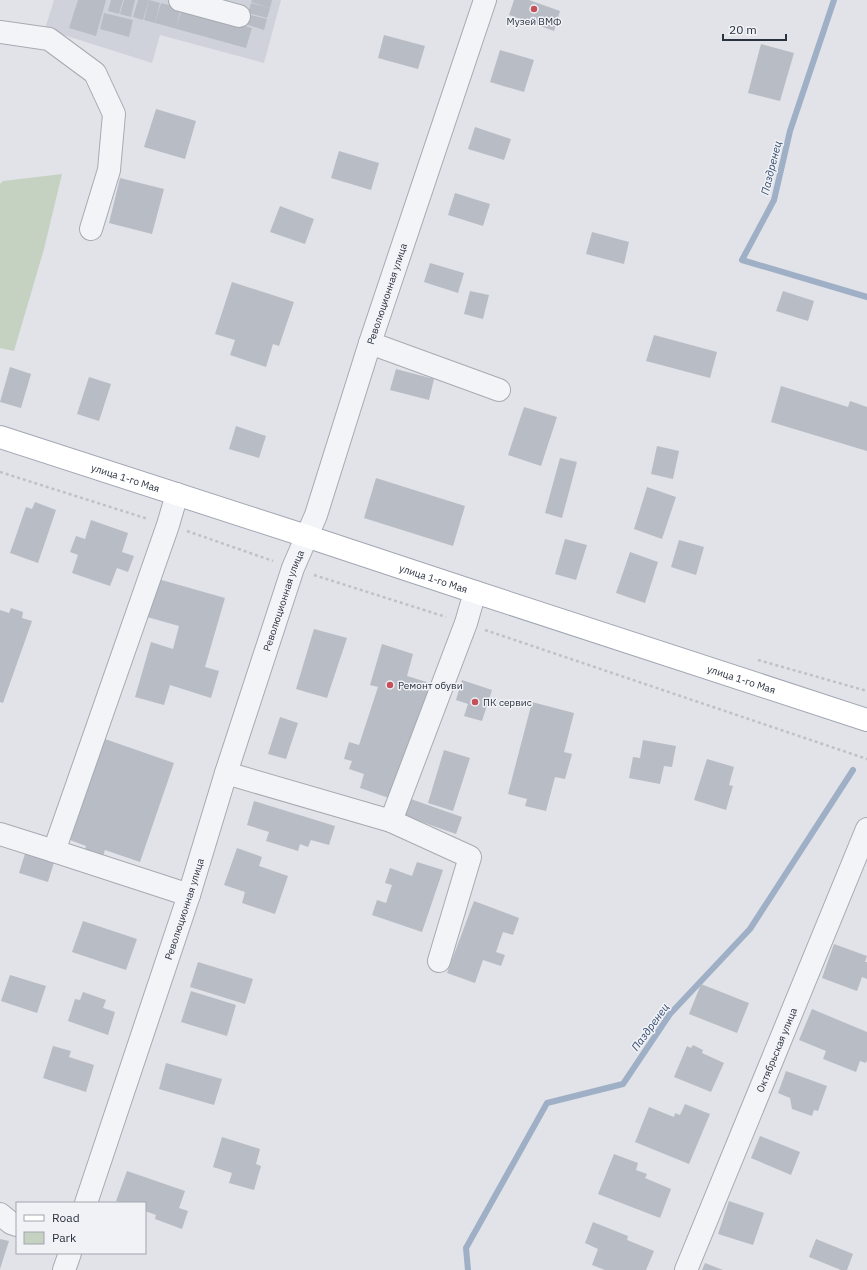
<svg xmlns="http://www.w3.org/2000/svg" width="867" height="1270" font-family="'IBM Plex Sans',sans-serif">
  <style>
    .built { fill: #cfd2da }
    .green { fill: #c5d2c2 }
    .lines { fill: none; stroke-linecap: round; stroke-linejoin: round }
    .stream { stroke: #9eafc6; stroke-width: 6 }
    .building { fill: #b8bcc5 }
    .minor-casing { stroke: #a6aab2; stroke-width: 24 }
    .major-casing { stroke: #a1a7b3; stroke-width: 24 }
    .path { stroke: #bfc1c7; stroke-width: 2.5; stroke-dasharray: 3 3; stroke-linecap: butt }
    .minor { stroke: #f3f4f7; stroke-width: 22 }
    .major { stroke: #fff; stroke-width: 22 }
    .poi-dot { fill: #c54f5a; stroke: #f0f2f6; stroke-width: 1.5 }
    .labels { text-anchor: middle; stroke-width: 3; stroke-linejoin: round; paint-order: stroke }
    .poi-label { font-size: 10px; fill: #2a313f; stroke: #f0f2f6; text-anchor: start }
    .street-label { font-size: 10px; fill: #2a313f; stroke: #f0f2f6 }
    .water-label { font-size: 11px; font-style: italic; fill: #374d70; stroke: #f0f2f6 }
  </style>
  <rect width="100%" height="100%" fill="#e1e3e8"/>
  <path class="built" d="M54 0H281L264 63 160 35 152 63 45 29Z"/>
  <path class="green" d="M62 174 44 249 14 351 0 348V184L3 181Z"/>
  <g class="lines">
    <g class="stream">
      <path d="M834 0 790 131 774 200 742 260 867 297"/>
      <path d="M468 1270 466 1248 547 1103 623 1084 670 1014 750 929 853 770"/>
    </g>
  </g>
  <g class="building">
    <path d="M78 0H106L96 36 69 28Z"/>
    <path d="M111 0H123L119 14 108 11Z"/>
    <path d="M124 0H135L131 17 120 14Z"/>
    <path d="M138 0H149L143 20 133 17Z"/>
    <path d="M149 0 160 3 155 23 144 20Z"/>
    <path d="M252 0H272L270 8 251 2Z"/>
    <path d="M514 0H529L560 11 554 31 509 15Z"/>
    <path d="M161 3 181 8 176 27 182 9 252 28 246 48 155 23Z"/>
    <path d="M251 3 270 8 267 18 248 13Z"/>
    <path d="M104 13 133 20 129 37 100 29Z"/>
    <path d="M247 14 267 19 264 30 245 24Z"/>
    <path d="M384 35 425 46 418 69 378 58Z"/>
    <path d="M761 44 794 53 780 101 748 93Z"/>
    <path d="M500 50 534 60 524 92 490 82Z"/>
    <path d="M156 109 196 121 185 159 144 147Z"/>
    <path d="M475 127 511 139 504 160 468 149Z"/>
    <path d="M339 151 379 163 371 190 331 178Z"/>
    <path d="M120 178 164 189 152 234 109 223Z"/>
    <path d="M455 193 490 204 483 226 448 215Z"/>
    <path d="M280 206 314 219 305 244 270 232Z"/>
    <path d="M592 232 629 242 624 264 586 254Z"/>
    <path d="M430 263 464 273 458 293 424 282Z"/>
    <path d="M232 282 294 302 279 346 273 344 266 367 230 355 235 340 215 334Z"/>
    <path d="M470 291 489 295 483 319 464 314Z"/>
    <path d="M783 291 814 301 808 321 776 311Z"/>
    <path d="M654 335 717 352 710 378 646 361Z"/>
    <path d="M10 367 31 374 21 408 0 402Z"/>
    <path d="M396 369 434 379 429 400 390 390Z"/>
    <path d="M89 377 111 384 99 421 77 414Z"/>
    <path d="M781 386 848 407 850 401 867 407V451L771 422Z"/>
    <path d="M524 407 557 417 541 466 508 455Z"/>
    <path d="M236 426 266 436 259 458 229 449Z"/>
    <path d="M657 446 679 451 673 479 651 474Z"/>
    <path d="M560 458 577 462 562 518 545 513Z"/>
    <path d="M376 478 465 506 453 546 364 518Z"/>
    <path d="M647 487 676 497 662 539 634 529Z"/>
    <path d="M35 502 56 510 38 563 10 553 26 507 32 509Z"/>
    <path d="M91 520 128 533 122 552 134 556 128 572 117 568 110 586 72 573 78 555 70 552 76 536 85 539Z"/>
    <path d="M565 539 587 545 576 580 555 574Z"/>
    <path d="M679 540 704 547 696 575 671 567Z"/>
    <path d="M630 552 658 562 645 603 616 593Z"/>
    <path d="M151 577 225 598 205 667 219 671 211 698 170 685 164 705 135 697 151 642 173 649 179 626 140 615Z"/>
    <path d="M11 608 23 612 22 618 32 621 3 703 0 702V610L9 613Z"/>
    <path d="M314 629 347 638 327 698 296 689Z"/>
    <path d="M382 644 413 654 407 676 433 684 407 768 400 766 389 798 360 788 364 774 349 769 352 761 344 759 349 742 359 745 378 687 370 685Z"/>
    <path d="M462 680 492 690 482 721 464 716 468 704 456 700Z"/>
    <path d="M532 702 574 713 564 752 572 754 565 779 555 777 546 811 525 806 527 799 508 794Z"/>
    <path d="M280 717 298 723 286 759 268 754Z"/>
    <path d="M105 739 174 763 140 862 105 850 103 856 85 850 86 846 70 840Z"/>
    <path d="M643 740 676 746 672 767 664 766 660 784 629 778 633 757 640 758Z"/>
    <path d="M444 750 470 758 453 811 428 803Z"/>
    <path d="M707 759 734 767 729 785 733 786 726 810 694 800Z"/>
    <path d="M408 798 462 817 456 834 402 815Z"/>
    <path d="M254 801 335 826 329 845 311 840 308 847 300 844 298 851 266 841 269 832 247 825Z"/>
    <path d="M27 847 56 856 48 882 19 873Z"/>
    <path d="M237 848 262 857 259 866 288 876 275 914 242 903 245 892 224 885Z"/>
    <path d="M417 862 443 870 422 932 372 915 377 900 386 903 392 885 385 883 390 868 412 876Z"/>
    <path d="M474 901 519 918 513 935 503 932 496 952 505 955 501 966 483 960 475 983 447 973Z"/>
    <path d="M83 921 137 939 126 970 72 952Z"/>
    <path d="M834 944 867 956 865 962H867V979L862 977 857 991 822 978Z"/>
    <path d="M198 962 253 979 245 1004 190 987Z"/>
    <path d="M10 975 46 986 37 1013 1 1001Z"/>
    <path d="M701 984 749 1003 737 1033 689 1014Z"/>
    <path d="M191 991 236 1005 227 1036 181 1022Z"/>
    <path d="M83 992 106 1000 103 1008 115 1012 108 1035 68 1021 75 999 80 1000Z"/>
    <path d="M812 1009 867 1032V1060L866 1063 860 1061 856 1072 823 1059 826 1051 799 1040Z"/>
    <path d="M693 1045 703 1050 702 1053 724 1063 711 1092 674 1077 687 1046 691 1048Z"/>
    <path d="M53 1046 71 1051 69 1057 94 1065 86 1092 43 1078Z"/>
    <path d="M166 1063 222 1079 214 1105 159 1089Z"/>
    <path d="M786 1071 827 1086 818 1111 814 1110 812 1116 792 1109 790 1098 778 1093Z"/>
    <path d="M685 1104 710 1114 689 1164 635 1142 649 1107 674 1117 675 1113 680 1115Z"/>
    <path d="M760 1136 800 1152 791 1175 751 1158Z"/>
    <path d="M222 1137 260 1149 256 1164 261 1166 254 1190 229 1183 232 1173 213 1167Z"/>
    <path d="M614 1154 638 1163 636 1170 647 1174 645 1178 671 1189 660 1218 598 1194Z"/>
    <path d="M127 1171 185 1191 179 1208 188 1211 182 1229 155 1219 156 1215 145 1211V1203H122L116 1201Z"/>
    <path d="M729 1201 764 1213 753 1245 718 1234Z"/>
    <path d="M593 1222 628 1236 627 1240 654 1251 646 1270H605L592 1265 598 1249 585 1243Z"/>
    <path d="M0 1239 9 1241 0 1269Z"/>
    <path d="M816 1239 853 1254 847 1270H841L809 1257Z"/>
    <path d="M705 1263 723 1270H702Z"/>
  </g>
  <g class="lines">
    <defs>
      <g id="minor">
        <path d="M180 0 239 16"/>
        <path d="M0 32 49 39 95 73 114 114 109 170 91 229"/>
        <path d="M370 343 499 390"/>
        <path d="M177 494 168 525 54 851 189 895"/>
        <path d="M226 773 391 821 470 857 439 961"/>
        <path d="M391 821 466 623 475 592"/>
        <path d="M0 834 54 851"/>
        <path id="s1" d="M86 1203 189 895 226 773 293 568 316 515 370 343 485 0"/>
        <path d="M0 1214 11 1223 17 1225"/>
        <path d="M64 1270 70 1253"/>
        <path id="s2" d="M686 1270 867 829"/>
      </g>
      <g id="major">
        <path id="s3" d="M0 437 306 536 475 592 867 720"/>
      </g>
    </defs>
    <use href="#minor" class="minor-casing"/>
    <use href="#major" class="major-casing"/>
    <g class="path">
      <path d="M0 472 148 519"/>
      <path d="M187 531 273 561"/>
      <path d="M314 575 446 617"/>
      <path d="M485 630 867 759"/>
      <path d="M758 660 867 691"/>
    </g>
    <use href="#minor" class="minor"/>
    <use href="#major" class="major"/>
  </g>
  <g class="poi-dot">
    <circle cx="534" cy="9" r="4"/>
    <circle cx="390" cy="685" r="4"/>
    <circle cx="475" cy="702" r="4"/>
  </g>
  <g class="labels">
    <g class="poi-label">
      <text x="534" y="25" text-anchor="middle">Музей ВМФ</text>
      <text x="398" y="689">Ремонт обуви</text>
      <text x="483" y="706">ПК сервис</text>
    </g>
    <g class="street-label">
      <text dy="4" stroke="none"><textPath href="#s1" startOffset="958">Революционная улица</textPath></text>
      <text dy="4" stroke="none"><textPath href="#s3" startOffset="132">улица 1-го Мая</textPath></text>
      <text dy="4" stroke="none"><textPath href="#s3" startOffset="456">улица 1-го Мая</textPath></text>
      <text dy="4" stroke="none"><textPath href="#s1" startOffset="634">Революционная улица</textPath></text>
      <text dy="4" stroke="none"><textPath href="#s3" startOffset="780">улица 1-го Мая</textPath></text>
      <text dy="4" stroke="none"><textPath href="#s1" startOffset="310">Революционная улица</textPath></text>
      <text dy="4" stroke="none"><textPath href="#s2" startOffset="238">Октябрьская улица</textPath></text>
    </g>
    <g class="water-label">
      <text transform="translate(771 168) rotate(-76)" y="4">Паздренец</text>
      <text transform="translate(650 1027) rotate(-54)" y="4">Паздренец</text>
    </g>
  </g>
  <rect x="16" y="1202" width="130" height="52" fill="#f0f2f6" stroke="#a1a5ad"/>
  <rect x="24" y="1215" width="20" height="6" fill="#ffffff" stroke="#a1a5ad"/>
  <text x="52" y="1222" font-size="12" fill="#2a313f">Road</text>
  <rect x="24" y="1232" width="20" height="12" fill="#c5d2c2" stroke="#a1a5ad"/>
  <text x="52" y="1242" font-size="12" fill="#2a313f">Park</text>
  <path d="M723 34v6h63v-6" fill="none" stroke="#2a313f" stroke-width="2"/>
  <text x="729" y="34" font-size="12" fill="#2a313f" stroke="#f0f2f6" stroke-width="3" paint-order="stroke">20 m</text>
</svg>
